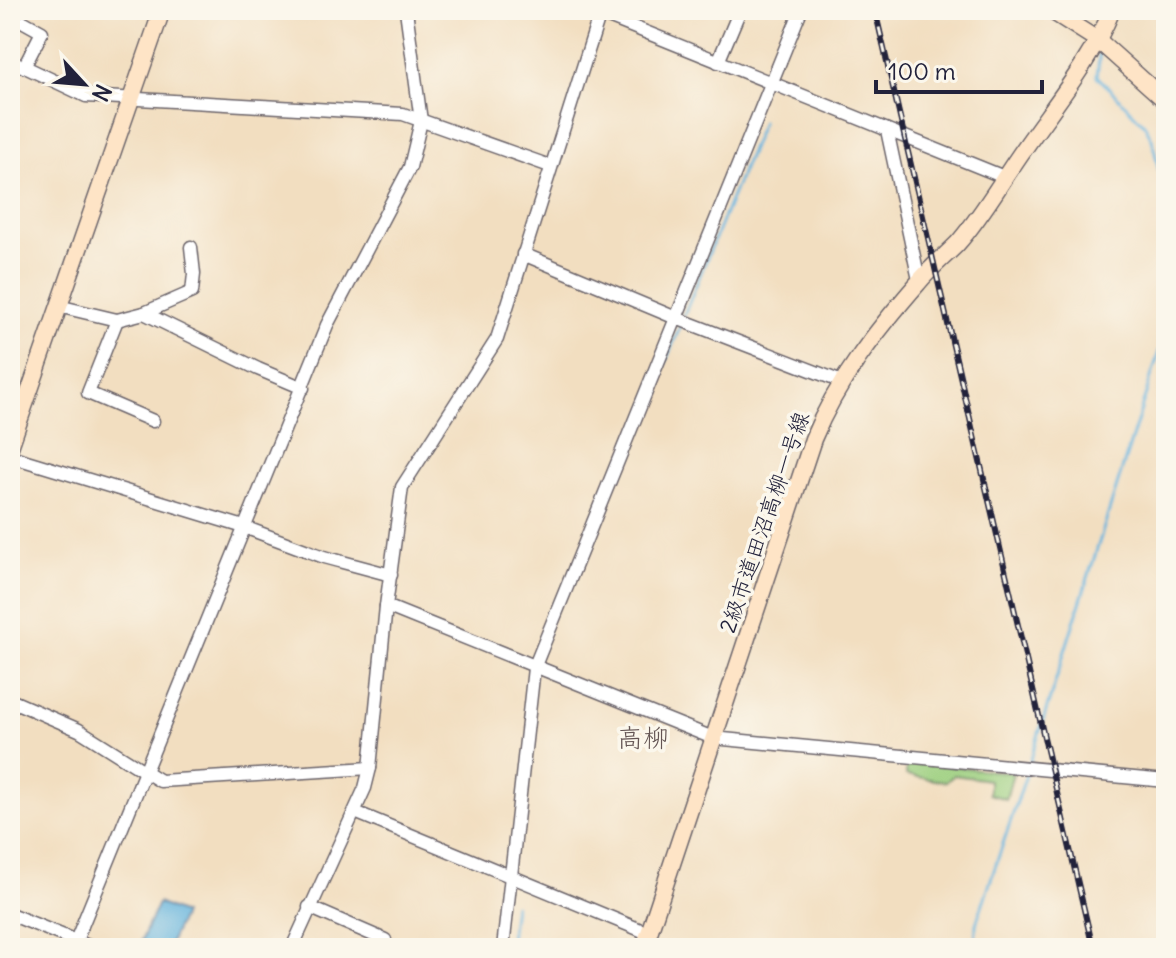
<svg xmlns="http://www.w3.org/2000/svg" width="1176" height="958" font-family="Delius,'Klee One',sans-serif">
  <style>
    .green { fill: #9ccf7f; stroke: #5f785d; stroke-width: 2 }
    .water { fill: #62b2dd; stroke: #426a8c; stroke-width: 2 }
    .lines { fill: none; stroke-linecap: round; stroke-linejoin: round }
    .stream { stroke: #62b2dd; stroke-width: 3 }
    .street-casing { stroke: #6b646a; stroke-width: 15 }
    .secondary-casing { stroke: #6b646a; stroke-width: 19 }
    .street { stroke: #fff; stroke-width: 12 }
    .secondary { stroke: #fee4c6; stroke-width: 16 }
    .rail-casing { stroke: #22223b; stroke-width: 6 }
    .rail { stroke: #fbf7ec; stroke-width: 3; stroke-dasharray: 9; stroke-linecap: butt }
    .labels { text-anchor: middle; stroke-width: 7; stroke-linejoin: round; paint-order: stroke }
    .street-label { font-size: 22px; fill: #22223b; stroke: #fbf7ec }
    .quarter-label { font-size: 26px; fill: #645554; stroke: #fbf7ec }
  </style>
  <rect width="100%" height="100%" fill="#fbf7ec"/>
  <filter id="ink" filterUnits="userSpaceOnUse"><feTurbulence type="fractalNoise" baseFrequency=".0125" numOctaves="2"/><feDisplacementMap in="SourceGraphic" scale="16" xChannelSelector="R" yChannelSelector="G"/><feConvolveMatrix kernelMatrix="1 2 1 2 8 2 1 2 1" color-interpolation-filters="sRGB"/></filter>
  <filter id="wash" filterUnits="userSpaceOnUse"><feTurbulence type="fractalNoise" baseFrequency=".006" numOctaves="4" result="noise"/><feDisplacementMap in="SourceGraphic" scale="32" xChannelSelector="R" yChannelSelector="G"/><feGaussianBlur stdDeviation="1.8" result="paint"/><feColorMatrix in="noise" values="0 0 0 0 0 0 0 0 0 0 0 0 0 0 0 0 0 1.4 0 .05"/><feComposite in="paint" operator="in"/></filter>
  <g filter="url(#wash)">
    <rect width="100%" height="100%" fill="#f2dec0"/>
    <path class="green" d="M907 761 1013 773 1006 799 989 794V780L954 775 946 782 906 775Z"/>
    <path class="water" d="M158 903 183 914 168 948H138Z"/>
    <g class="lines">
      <g class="stream">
        <path d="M1100 49 1097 76 1144 124 1152 139 1166 204"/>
        <path d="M684 315 762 122"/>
        <path d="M648 404 682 322"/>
        <path d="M1029 765 1166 330"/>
        <path d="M509 948 514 905"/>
        <path d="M975 948 976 924 1027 772"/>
      </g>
    </g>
  </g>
  <g filter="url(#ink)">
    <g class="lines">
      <defs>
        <g id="street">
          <path d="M591 10 1004 177"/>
          <path d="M24 22 42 32 24 67"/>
          <path d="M718 62 740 10"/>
          <path d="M10 63 23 66 86 96 403 114 550 166"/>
          <path d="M887 130 919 280"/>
          <path d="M523 254 676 318 842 382"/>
          <path d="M58 306 117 320 144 313 258 369 303 388"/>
          <path d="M144 313 192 292 194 274 191 247"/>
          <path d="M117 320 88 393 153 421"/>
          <path d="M10 456 244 527 324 557 391 575"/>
          <path d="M386 606 713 738 1166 781"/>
          <path d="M10 700 79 730 160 781 370 768"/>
          <path d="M355 812 648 933"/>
          <path d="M309 907 385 940 383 948"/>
          <path d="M10 914 93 948"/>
          <path d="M73 948 327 325 410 167 421 121 406 10"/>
          <path d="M292 948 365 788 370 768 386 606 402 487 497 339 601 10"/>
          <path d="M503 948 534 668 801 10"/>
        </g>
        <g id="secondary">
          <path d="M1050 10 1099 41 1166 101"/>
          <path d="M10 447 162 10"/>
          <path d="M644 948 813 439C837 381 877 330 918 283 929 269 944 257 957 244 982 216 1002 180 1024 149 1055 104 1091 61 1112 10"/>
        </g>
      </defs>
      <use href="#street" class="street-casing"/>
      <use href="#secondary" class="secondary-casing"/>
      <use href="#street" class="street"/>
      <use href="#secondary" class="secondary"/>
      <defs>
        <path id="rail" d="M875 10 1093 948"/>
      </defs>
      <use href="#rail" class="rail-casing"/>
      <use href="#rail" class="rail"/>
    </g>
  </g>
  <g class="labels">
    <g class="street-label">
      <text transform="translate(764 522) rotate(-71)" y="8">2級市道田沼高柳一号線</text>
    </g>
    <g class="quarter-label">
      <text x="643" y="747">高柳</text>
    </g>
  </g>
  <rect width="1176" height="958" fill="none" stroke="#fbf7ec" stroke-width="40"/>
  <g transform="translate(84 84) rotate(116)" stroke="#fbf7ec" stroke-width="6" paint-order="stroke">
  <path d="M0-6L14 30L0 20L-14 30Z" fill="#22223b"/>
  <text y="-12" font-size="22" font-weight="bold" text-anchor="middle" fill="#22223b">N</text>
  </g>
  <path d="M876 80v12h166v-12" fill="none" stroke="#22223b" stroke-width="4"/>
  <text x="888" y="80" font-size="24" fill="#22223b" stroke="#fbf7ec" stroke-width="6" paint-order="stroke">100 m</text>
</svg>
